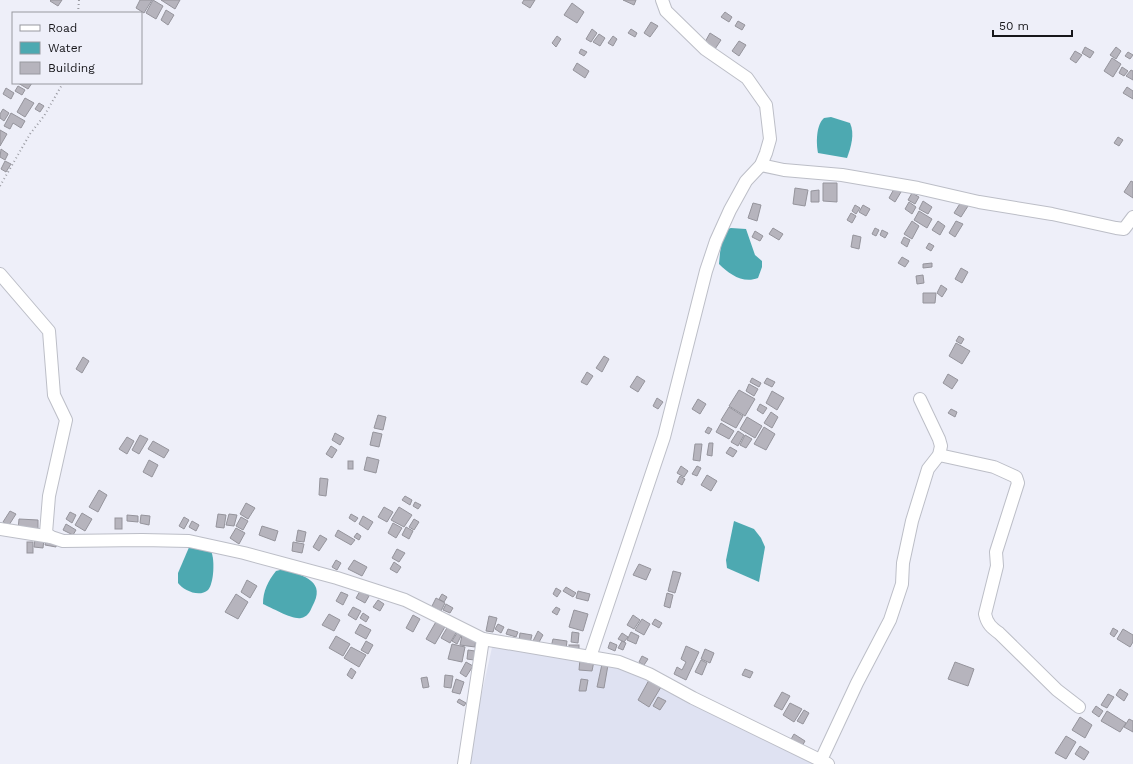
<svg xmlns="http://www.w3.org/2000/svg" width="1133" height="764" font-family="'Work Sans',sans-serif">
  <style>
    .built { fill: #dfe2f2 }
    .water { fill: #4da9b1 }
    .building { fill: #b6b4bd; stroke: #95949c }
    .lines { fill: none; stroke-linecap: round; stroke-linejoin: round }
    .minor-casing { stroke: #bcbec7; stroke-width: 14 }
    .path { stroke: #9a9ba2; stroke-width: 2; stroke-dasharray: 1 3; stroke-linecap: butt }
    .minor { stroke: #fff; stroke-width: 12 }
  </style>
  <rect width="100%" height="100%" fill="#eeeff9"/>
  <path class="built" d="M493 643 612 665 698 703 819 764H470L476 719Z"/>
  <g class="water">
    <path d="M831 117 850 123C855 134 851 147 847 158L818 153C816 143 816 125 824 118Z"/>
    <path d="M731 228 746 229 755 255 762 261V267L758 278C743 284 729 274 719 264 720 252 721 240 727 229Z"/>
    <path d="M734 521 754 529 761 538 765 547 759 582 727 568 726 560Z"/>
    <path d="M190 545 211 551C215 559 214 583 208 590 199 598 183 590 178 583V573Z"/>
    <path d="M284 569C304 576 327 581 312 607 310 612 307 617 301 618 293 620 272 608 263 604 263 591 268 581 276 571Z"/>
  </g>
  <g class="building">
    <path d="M51 0H62L58 6 50 1Z"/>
    <path d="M140 0H152L144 13 136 8Z"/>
    <path d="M153 0 163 6 156 19 146 13Z"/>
    <path d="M161 0H180L175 9Z"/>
    <path d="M524 0H535L530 8 522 3Z"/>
    <path d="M623 0H636L634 5Z"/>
    <path d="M572 3 584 12 577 23 564 15Z"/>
    <path d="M166 10 174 15 168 25 161 20Z"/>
    <path d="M725 12 732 17 729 22 721 17Z"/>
    <path d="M738 21 745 25 742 30 735 26Z"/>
    <path d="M651 22 658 26 650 37 644 33Z"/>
    <path d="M592 29 597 33 591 42 586 39Z"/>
    <path d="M631 29 637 33 635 37 628 33Z"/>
    <path d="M710 33 721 40 715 49 705 42Z"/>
    <path d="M599 34 605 38 600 46 593 42Z"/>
    <path d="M557 36 561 39 556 47 552 43Z"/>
    <path d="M613 36 617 39 613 46 608 43Z"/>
    <path d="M739 41 746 45 739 56 732 51Z"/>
    <path d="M1085 47 1094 52 1090 58 1082 53Z"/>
    <path d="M1116 47 1121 51 1116 59 1110 55Z"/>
    <path d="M581 49 587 52 584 56 579 53Z"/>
    <path d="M1075 51 1082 55 1076 63 1070 59Z"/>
    <path d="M1128 52 1133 55 1130 59 1125 56Z"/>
    <path d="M1112 58 1121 64 1113 77 1104 71Z"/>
    <path d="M577 63 589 71 585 78 573 70Z"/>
    <path d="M1122 67 1128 71 1124 76 1119 73Z"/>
    <path d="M1131 70 1133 71V80L1126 76Z"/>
    <path d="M18 83H32L28 89Z"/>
    <path d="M18 86 25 90 22 95 15 91Z"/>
    <path d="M1127 87 1133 91V99L1123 93Z"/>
    <path d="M6 88 14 93 11 99 3 94Z"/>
    <path d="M25 98 34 103 25 117 17 112Z"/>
    <path d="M39 103 44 106 40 112 35 109Z"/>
    <path d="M3 109 9 113 4 121 0 118V114Z"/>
    <path d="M11 113 25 121 21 128 13 123 10 129 4 126Z"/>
    <path d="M0 130 7 134 0 146Z"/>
    <path d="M1118 137 1123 140 1119 146 1114 143Z"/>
    <path d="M1 149 8 154 5 160 0 157Z"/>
    <path d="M5 161 11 164 6 172 1 169Z"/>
    <path d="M1131 181 1133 182V198L1124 192Z"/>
    <path d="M823 183H837V202L823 201Z"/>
    <path d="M795 188 808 190 805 206 793 204Z"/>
    <path d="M894 189 901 192 895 202 889 198Z"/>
    <path d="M819 190V202H811V191Z"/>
    <path d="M912 193 919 197 915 204 908 200Z"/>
    <path d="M923 201 932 207 928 214 919 209Z"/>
    <path d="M909 202 916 207 912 214 905 209Z"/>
    <path d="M961 202 968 206 961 217 954 213Z"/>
    <path d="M753 203 761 205 757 221 748 218Z"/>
    <path d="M855 205 860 208 856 214 852 211Z"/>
    <path d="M863 205 870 209 866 216 859 212Z"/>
    <path d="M919 211 932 219 927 228 914 220Z"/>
    <path d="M851 213 856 216 852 223 847 220Z"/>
    <path d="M912 221 919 226 912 239 904 234Z"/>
    <path d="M938 221 945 226 940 235 932 230Z"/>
    <path d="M956 221 963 224 955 237 949 233Z"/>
    <path d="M773 228 783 234 779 240 769 234Z"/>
    <path d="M875 228 879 230 876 236 872 234Z"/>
    <path d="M882 230 888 233 885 238 880 235Z"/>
    <path d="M755 231 763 236 760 241 752 237Z"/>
    <path d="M853 235 861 237 859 249 851 247Z"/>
    <path d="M904 237 910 240 907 247 901 243Z"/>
    <path d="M929 243 934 246 931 251 926 248Z"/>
    <path d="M902 257 909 261 905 267 898 263Z"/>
    <path d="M932 263V267L923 268V264Z"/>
    <path d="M961 268 968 272 962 283 955 279Z"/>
    <path d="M923 275 924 283 917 284 916 276Z"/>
    <path d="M941 285 947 289 942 297 937 293Z"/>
    <path d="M923 293H936L935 303H923Z"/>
    <path d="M959 336 964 339 961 344 956 341Z"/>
    <path d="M956 343 970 351 962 364 949 356Z"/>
    <path d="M604 356 609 359 602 372 596 368Z"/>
    <path d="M83 357 89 361 82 373 76 369Z"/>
    <path d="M587 372 593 376 587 385 581 382Z"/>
    <path d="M948 374 958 380 952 389 943 383Z"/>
    <path d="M637 376 645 381 638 392 630 387Z"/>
    <path d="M752 378 761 383 759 387 750 382Z"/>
    <path d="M767 378 775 382 772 387 764 383Z"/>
    <path d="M749 384 758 389 754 396 746 391Z"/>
    <path d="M739 390 755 399 745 416 729 406Z"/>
    <path d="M772 391 784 398 777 410 766 403Z"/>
    <path d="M657 398 663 402 658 409 653 406Z"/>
    <path d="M698 399 706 404 700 414 692 409Z"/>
    <path d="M760 404 767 408 763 414 757 410Z"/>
    <path d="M729 407 743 416 736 428 721 420Z"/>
    <path d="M951 409 957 412 955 417 948 413Z"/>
    <path d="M771 412 778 417 772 428 764 423Z"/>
    <path d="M378 415 386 417 383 430 374 428Z"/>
    <path d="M747 417 762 426 755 438 740 429Z"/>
    <path d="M721 423 734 431 729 439 716 432Z"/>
    <path d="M708 427 712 429 709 434 705 432Z"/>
    <path d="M764 427 775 434 766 450 754 444Z"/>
    <path d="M738 431 744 435 738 446 731 442Z"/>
    <path d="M373 432 382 434 379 447 370 445Z"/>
    <path d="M335 433 344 438 340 445 332 440Z"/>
    <path d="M140 435 148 439 139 454 132 450Z"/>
    <path d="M745 435 752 439 746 448 740 445Z"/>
    <path d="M127 437 134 441 127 454 119 449Z"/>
    <path d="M153 441 169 450 164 458 148 449Z"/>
    <path d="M709 443H713L712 456 707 455Z"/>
    <path d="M695 444H702L700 461 693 460Z"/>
    <path d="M331 446 337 450 332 458 326 454Z"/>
    <path d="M730 447 737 451 733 457 726 453Z"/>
    <path d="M367 457 379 460 376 473 364 470Z"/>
    <path d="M149 460 158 465 152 477 143 472Z"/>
    <rect x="348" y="461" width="5" height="8"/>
    <path d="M681 466 688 471 684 477 677 473Z"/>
    <path d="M697 466 701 468 697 476 692 474Z"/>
    <path d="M707 475 717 481 711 491 701 485Z"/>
    <path d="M680 476 685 479 682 485 677 482Z"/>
    <path d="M320 478 328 479 326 496 319 495Z"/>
    <path d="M99 490 107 495 98 512 89 507Z"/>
    <path d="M405 496 412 500 410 505 402 500Z"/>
    <path d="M415 502 421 505 418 509 413 506Z"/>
    <path d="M246 503 255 508 248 519 240 514Z"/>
    <path d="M384 507 393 512 387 522 378 517Z"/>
    <path d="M399 507 412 515 404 527 391 520Z"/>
    <path d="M10 511 16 514 9 525 3 522Z"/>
    <path d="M70 512 76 515 72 523 66 519Z"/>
    <path d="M82 513 92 519 85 531 75 525Z"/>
    <path d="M218 514 226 515 224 528 216 527Z"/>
    <path d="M229 514 237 515 234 526 226 525Z"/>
    <path d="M351 514 358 518 355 522 349 518Z"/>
    <path d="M127 515 138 516V522L127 521Z"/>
    <path d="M141 515 150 516 149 525 140 523Z"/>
    <path d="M363 516 373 522 368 530 359 524Z"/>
    <path d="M184 517 189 520 184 529 179 526Z"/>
    <path d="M241 517 248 521 243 530 236 526Z"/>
    <rect x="115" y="518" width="7" height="11"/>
    <path d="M19 519 38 520V532L18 530Z"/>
    <path d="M414 519 419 522 414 530 409 527Z"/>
    <path d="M192 521 199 525 196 531 189 527Z"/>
    <path d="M393 523 402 528 396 538 388 533Z"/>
    <path d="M66 524 76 530 73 535 63 530Z"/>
    <path d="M262 526 278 531 275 541 259 535Z"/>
    <path d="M406 527 413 531 409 539 402 535Z"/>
    <path d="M236 528 245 533 239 544 230 538Z"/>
    <path d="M298 530 306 532 304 542 296 541Z"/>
    <path d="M338 530 355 540 351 545 335 536Z"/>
    <path d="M357 533 361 536 359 540 354 537Z"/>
    <path d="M320 535 327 539 319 551 313 547Z"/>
    <path d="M35 539H44L43 548 34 547Z"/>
    <path d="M46 539 57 541 56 547 45 545Z"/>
    <rect x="27" y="542" width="6" height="11"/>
    <path d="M293 542 304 544 302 553 292 551Z"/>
    <path d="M397 549 405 553 399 562 392 558Z"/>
    <path d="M336 560 341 563 337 570 332 567Z"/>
    <path d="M354 560 367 567 362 576 348 569Z"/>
    <path d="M394 562 401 567 397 573 390 569Z"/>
    <path d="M639 564 651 569 646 580 633 575Z"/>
    <path d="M673 571 681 573 675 593 668 591Z"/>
    <path d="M247 580 257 586 250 598 241 592Z"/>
    <path d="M566 587 576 593 573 597 563 591Z"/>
    <path d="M556 588 561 591 557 597 553 594Z"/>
    <path d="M360 591 369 596 365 603 356 598Z"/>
    <path d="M578 591 590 594 588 601 576 598Z"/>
    <path d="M341 592 348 595 343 605 336 601Z"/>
    <path d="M667 593 673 595 670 608 664 606Z"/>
    <path d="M236 594 248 602 238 619 225 612Z"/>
    <path d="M442 594 447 597 444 602 439 599Z"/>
    <path d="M436 598 445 603 441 611 432 606Z"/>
    <path d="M378 600 384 604 380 611 373 607Z"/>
    <path d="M446 604 453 608 450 613 443 610Z"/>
    <path d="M353 607 361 611 356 620 348 615Z"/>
    <path d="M556 607 560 609 557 615 552 612Z"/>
    <path d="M574 610 588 614 583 631 569 627Z"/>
    <path d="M363 613 369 617 366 622 360 618Z"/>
    <path d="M329 614 340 620 334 631 322 625Z"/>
    <path d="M413 615 420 619 413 632 406 628Z"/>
    <path d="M633 615 640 620 634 629 627 625Z"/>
    <path d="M489 616 497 618 493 632 486 631Z"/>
    <path d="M642 619 650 624 644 635 635 630Z"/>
    <path d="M655 619 662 623 659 628 652 624Z"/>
    <path d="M437 620 446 625 435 644 426 639Z"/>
    <path d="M360 624 371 630 366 639 355 633Z"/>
    <path d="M498 624 504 627 501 633 495 629Z"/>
    <path d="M448 626 457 631 450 643 441 638Z"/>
    <path d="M1113 628 1118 631 1114 637 1110 634Z"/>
    <path d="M508 629 518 632 516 637 506 634Z"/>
    <path d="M1123 629 1133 635V642L1130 647 1117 639Z"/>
    <path d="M538 631 543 635 538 644 533 641Z"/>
    <path d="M572 632 579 633 578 643 571 642Z"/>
    <path d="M631 632 639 636 636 644 627 640Z"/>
    <path d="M457 633 461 636 457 644 452 641Z"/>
    <path d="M520 633 532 635 530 643 519 641Z"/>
    <path d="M622 633 628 637 624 642 618 639Z"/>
    <path d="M462 635 476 637 475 647 460 645Z"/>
    <path d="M336 636 350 644 343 656 329 648Z"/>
    <path d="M553 639 567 641 566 649 551 647Z"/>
    <path d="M366 641 373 645 368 654 361 650Z"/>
    <path d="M622 641 626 643 623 650 618 648Z"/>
    <path d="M610 642 617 645 615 651 608 648Z"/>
    <path d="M452 644 465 647 462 662 448 659Z"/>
    <rect x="569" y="645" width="10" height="4"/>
    <path d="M686 646 699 652 686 680 674 674 677 667 682 670 686 662 681 659Z"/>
    <path d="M351 647 366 655 359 667 344 658Z"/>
    <path d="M705 649 714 653 710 663 701 659Z"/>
    <path d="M468 650 475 651 474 660 467 659Z"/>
    <path d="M642 656 648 659 644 665 639 662Z"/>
    <path d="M580 659 594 661 592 671 579 670Z"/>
    <path d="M701 660 707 663 702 675 695 672Z"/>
    <path d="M466 662 473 666 466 677 460 673Z"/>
    <path d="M955 662 974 669 968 686 948 679Z"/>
    <path d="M602 664 608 665 604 688 597 687Z"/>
    <path d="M351 668 356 672 352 679 347 675Z"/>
    <path d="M745 669 753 672 750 678 742 675Z"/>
    <path d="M445 675 453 676 451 688 444 687Z"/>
    <path d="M427 677 429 687 423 688 421 678Z"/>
    <path d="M456 679 464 682 460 694 452 692Z"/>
    <path d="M581 679 588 680 586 691H579Z"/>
    <path d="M649 680 661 687 649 707 638 700Z"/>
    <path d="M1120 689 1128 694 1124 701 1116 695Z"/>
    <path d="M782 692 790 696 782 710 774 706Z"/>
    <path d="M1108 694 1114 697 1107 708 1101 705Z"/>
    <path d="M658 697 666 701 660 710 653 706Z"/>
    <path d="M459 699 466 703 464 706 457 702Z"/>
    <path d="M790 703 802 709 794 722 783 715Z"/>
    <path d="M1096 706 1103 711 1099 717 1092 712Z"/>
    <path d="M804 710 809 713 803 724 797 721Z"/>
    <path d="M1107 711 1126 723 1120 732 1101 721Z"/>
    <path d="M1080 717 1092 725 1085 738 1072 730Z"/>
    <path d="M1129 719 1133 721V732L1124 727Z"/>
    <path d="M794 734 805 741 801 748 790 741Z"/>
    <path d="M1066 736 1076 742 1066 759 1055 753Z"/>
    <path d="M1080 746 1089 752 1084 760 1075 754Z"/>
  </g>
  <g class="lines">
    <defs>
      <g id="minor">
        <path d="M662 0 666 11 705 49 747 78 766 105 770 139 766 153 761 165 746 181 730 210 716 241 706 271 664 437 590 657 619 662 649 674 693 698 828 764"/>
        <path d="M761 165 784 170 842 175 918 188 979 202 1052 214 1116 228 1124 229 1133 217"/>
        <path d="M0 274 49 331 54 395 66 420 49 496 46 533 51 537 63 541 142 540 189 541 244 553 337 578 405 600 483 639 590 657"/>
        <path d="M939 455 994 467 1016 477 1018 483 996 552 997 566 985 614C987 624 992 628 999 633L1057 690 1079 707"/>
        <path d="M0 529 51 537"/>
        <path d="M821 760 857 683 890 620 902 584 903 563 912 521 928 469 939 455 941 446 939 439 920 399"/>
        <path d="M464 764 483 639"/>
      </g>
    </defs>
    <use href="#minor" class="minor-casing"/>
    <g class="path">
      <path d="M78 13 79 0"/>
      <path d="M0 186 30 134 44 116 63 83"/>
    </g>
    <use href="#minor" class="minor"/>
  </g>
  <rect x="12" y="12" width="130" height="72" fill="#eeeff9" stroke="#9899a0"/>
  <rect x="20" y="25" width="20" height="6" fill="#ffffff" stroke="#9899a0"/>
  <text x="48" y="32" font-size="12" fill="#17171b">Road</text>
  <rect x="20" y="42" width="20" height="12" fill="#4da9b1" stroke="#9899a0"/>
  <text x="48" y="52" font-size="12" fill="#17171b">Water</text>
  <rect x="20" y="62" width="20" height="12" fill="#b6b4bd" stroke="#9899a0"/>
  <text x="48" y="72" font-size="12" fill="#17171b">Building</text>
  <path d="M993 30v6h79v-6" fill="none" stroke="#17171b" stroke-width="2"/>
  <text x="999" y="30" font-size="12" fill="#17171b" stroke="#eeeff9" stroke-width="3" paint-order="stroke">50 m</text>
</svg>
